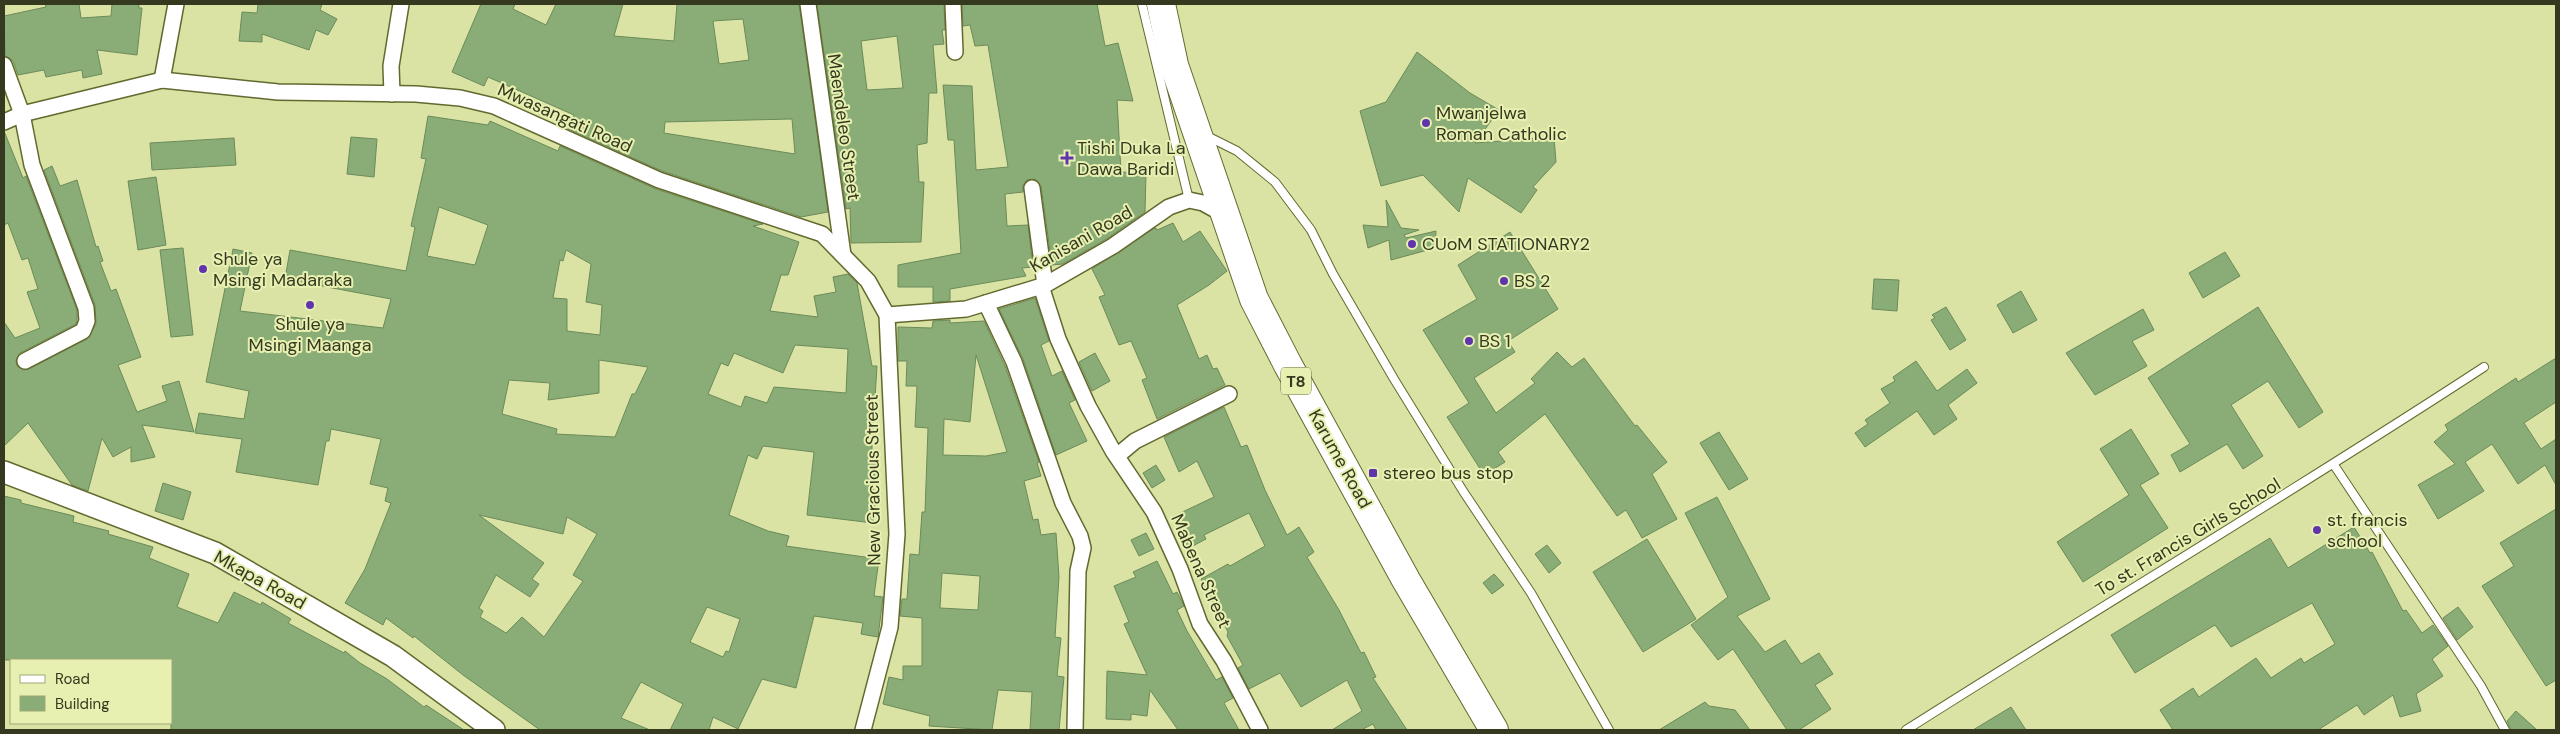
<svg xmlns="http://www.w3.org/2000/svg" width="2560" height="734" font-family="'DM Sans',sans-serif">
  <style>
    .building { fill: #8aac77; stroke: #6b8b59; fill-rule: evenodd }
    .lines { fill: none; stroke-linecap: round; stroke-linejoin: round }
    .lane-casing { stroke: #63692e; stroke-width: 10 }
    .street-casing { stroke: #63692e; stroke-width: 18 }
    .secondary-casing { stroke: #63692e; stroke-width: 24 }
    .highway-casing { stroke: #63692e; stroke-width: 30 }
    .lane { stroke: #fff; stroke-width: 8 }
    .street { stroke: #fff; stroke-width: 15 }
    .secondary { stroke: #fff; stroke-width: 21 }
    .highway { stroke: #fff; stroke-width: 28 }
    .poi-dot { fill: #6035ac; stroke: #e7f0b1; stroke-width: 2 }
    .labels { text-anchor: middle; stroke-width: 4; stroke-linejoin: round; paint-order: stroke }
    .shield { fill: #e7f0b1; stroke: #6a704b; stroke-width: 1 }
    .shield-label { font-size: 16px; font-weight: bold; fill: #35391f }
    .poi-label { font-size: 18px; fill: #35391f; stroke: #e7f0b1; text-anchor: start }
    .street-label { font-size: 18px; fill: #35391f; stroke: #e7f0b1 }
  </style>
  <rect width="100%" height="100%" fill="#dae3a4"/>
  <g class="building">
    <path d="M45 4H79L81 18 111 16 112 4H139V8H142L137 55 97 50 102 74 83 78 82 70 46 77 44 70 18 75 13 61 5 56 4 16 46 7Z"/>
    <path d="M258 4H322L320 10 337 19 328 35 316 30 309 50 262 34V42L239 41 242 12 257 13Z"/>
    <path d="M481 4H515L513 9 546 25 556 4H623L614 36 674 41 677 4H799L828 212 801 217 662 171 568 129 574 115 488 77 484 86 452 72ZM743 19 749 60 719 64 713 21ZM792 119 795 154 664 133 665 122Z"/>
    <path d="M817 4H944L945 30H942L944 44 933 45 937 93H929L927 143 917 145 919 182H924L921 242 851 243 850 208 846 209ZM897 36 903 88 867 90 861 41Z"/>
    <path d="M962 4H1097L1105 46 1118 43 1133 101 1117 100 1121 172 1146 173 1145 212 1108 238 1063 264 1052 265 1041 186 1035 179 1027 180 1023 185V192L1005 194 1007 226 1028 225 1033 267 1022 268 1026 276 950 289V301L933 302V287H898V265L961 253 954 140H948L943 85 972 86 976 170 1008 167 988 45 975 46 970 25 963 26Z"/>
    <path d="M1417 52 1470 93 1499 110 1475 143 1554 137 1556 162 1533 187 1537 190 1521 213 1468 178 1459 212 1423 175 1381 186 1360 111 1386 102Z"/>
    <path d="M428 116 488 125 490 121 558 151 560 146 656 189 763 224 753 226 799 242 788 275H781L770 311 818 317 814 296 836 292 833 277 848 274 857 283 872 366H877L872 445V463H876L873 494 876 495 873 523 807 515 814 452 763 446 757 459 748 455 729 515 768 531 789 536 786 546 879 559 874 596 883 597 878 637 861 634 863 623 814 616 796 688 762 679 738 729 713 717 709 730H670L683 704 641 682 621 718 650 730H540L463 675 414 636 413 638 386 618 383 625 345 603 365 569 391 503 385 501 388 488 370 484 381 439 331 429 329 441H326L318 485 236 472 242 439 195 433 199 413 244 419 249 391 206 382 233 249 252 253 240 311 383 328 391 299 285 279 290 250 406 271 415 227 411 226 426 159 421 158ZM439 207 488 225 475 265 427 256ZM566 250 591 264 586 302 602 305 600 335 567 331V299L553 298 560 260 563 261ZM795 345 848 349 846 393 774 387 767 403 745 396 741 407 708 394 721 363 728 366 734 353 783 373ZM599 360 648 367 635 394H632L615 437 556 434 557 429 502 414 509 380 550 383 548 400 599 393ZM479 515 563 534 567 517 597 534 573 575 583 581 544 637 522 617 506 633 480 617 483 611 479 608 496 575 530 597 539 584 532 579 544 563ZM707 607 740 619 729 652 726 651 723 657 690 642Z"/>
    <path d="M4 131 23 178 26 176 77 310V320L76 324 20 353 16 360 17 366 24 370 29 369 87 339 96 324 95 305 44 170 52 166 60 186 77 180 96 247 98 246 103 261 100 262 111 291 116 289 141 357 118 365 137 412 167 401 162 386 179 381 194 432 142 425 155 457 131 462V447L113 457 102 438 88 491 72 485 28 423 4 446V322L15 338 40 328 27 292 38 289 28 258 22 260 8 223 4 225Z"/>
    <path d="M351 137 377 139 374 177 347 174Z"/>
    <path d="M234 138 236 165 152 170 150 143Z"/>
    <path d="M156 177 166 245 138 250 128 181Z"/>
    <path d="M1386 200 1401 228 1419 230 1404 235 1406 238 1436 231 1435 248 1391 260 1389 240 1368 248 1363 225 1388 227Z"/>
    <path d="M1173 223 1183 242 1200 231 1227 271 1209 285 1177 305 1199 359 1207 355 1213 369 1217 368 1225 385 1157 419 1142 380 1147 378 1131 341 1119 345 1099 297 1105 295 1092 269 1153 229 1156 228 1157 230Z"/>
    <path d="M1510 232 1558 309 1508 341 1515 352 1474 378 1496 413 1535 383 1531 379 1557 352 1572 367 1584 358 1635 426 1637 425 1667 462 1652 474 1677 519 1642 538 1626 510 1617 516 1545 414 1498 452 1505 462 1484 475 1447 417 1469 403 1423 330 1477 299 1458 265Z"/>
    <path d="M183 248 193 335 171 337 160 250Z"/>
    <path d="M2225 252 2240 276 2203 298 2189 273Z"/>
    <path d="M1874 279 1899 280 1897 311 1872 309Z"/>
    <path d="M2021 291 2037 320 2013 333 1997 305Z"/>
    <path d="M1035 298 1049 341 1041 345 1052 376 1062 371 1075 400 1069 403 1087 441 1056 455 1023 359 999 309Z"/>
    <path d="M1946 307 1966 340 1950 350 1931 320 1935 318 1932 315Z"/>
    <path d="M2258 307 2323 412 2299 428 2268 381 2231 405 2263 456 2243 469 2227 444 2180 472 2171 455 2190 444 2148 378Z"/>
    <path d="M2143 309 2154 330 2132 341 2147 366 2095 395 2066 353Z"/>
    <path d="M950 320V323L984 321 1005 366 1039 462 1037 463 1041 476 1024 481 1033 520 1038 519 1041 535 1056 533 1059 577 1055 637 1061 638 1057 676 1064 677 1059 730H1030L1032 692 998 690 992 730 929 726 930 716 883 704 889 677 903 680V666H922V618L900 616 902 599H907L910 554 919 555 922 512H925L928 428 915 427 917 386H906L907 361H898V327L932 328 933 321ZM976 355 1007 452 986 456 943 455 944 419 970 422ZM942 573 980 576 978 610 940 608Z"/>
    <path d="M1095 353 1110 381 1092 391 1079 362Z"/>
    <path d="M2556 358V402L2524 423 2541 449 2556 439V485L2545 465 2518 484 2492 444 2465 462 2484 491 2438 519 2418 485 2455 464 2434 442 2448 430 2445 425 2516 378 2518 382Z"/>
    <path d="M1916 361 1937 391 1967 369 1977 383 1948 405 1957 419 1934 435 1917 411 1865 447 1855 433 1868 424 1865 420 1890 403 1881 389 1895 381 1893 377Z"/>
    <path d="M1224 407 1241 447 1247 445 1265 490 1287 535 1299 527 1314 552 1307 557 1339 610 1361 653 1364 652 1376 677 1373 678 1407 730H1376L1373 724 1361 730H1332L1362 711 1347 680 1301 707 1280 673 1249 689 1238 668 1243 665 1227 636 1228 632 1201 579 1228 564 1230 566 1265 546 1249 513 1204 535 1206 539 1187 549 1172 517 1214 497 1197 461 1179 472 1164 437Z"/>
    <path d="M2131 429 2159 474 2140 485 2168 528 2083 582 2057 542 2129 495 2100 449Z"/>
    <path d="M1719 432 1748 479 1729 490 1700 443Z"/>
    <path d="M1156 465 1165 480 1152 488 1143 473Z"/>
    <path d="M163 483 191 492 183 520 155 511Z"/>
    <path d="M4 496 21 500V503L74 516 73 522 109 531 108 534 153 547 149 558 189 574 177 607 218 623 234 592 261 605 262 602 291 619 288 623 344 653 345 651 360 663 387 679 424 707 426 705 464 730H171V660H4Z"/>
    <path d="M1717 497 1770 599 1737 616 1765 652 1785 640 1801 664 1819 653 1833 674 1815 685 1831 709 1799 730H1787L1733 649 1718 660 1691 625 1728 597 1685 513Z"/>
    <path d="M2556 509V680L2546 686 2482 586 2514 566 2500 543Z"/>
    <path d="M2354 527 2370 553 2372 552 2403 611 2406 610 2422 633 2433 625 2448 646 2432 659 2443 676 2416 694 2421 711 2400 717 2393 695 2364 715 2357 705 2318 730H2173L2160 710 2193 688 2199 697 2256 658 2271 678 2301 658 2304 663 2335 644 2312 603 2231 647 2215 625 2135 673 2111 635 2270 538 2288 568Z"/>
    <path d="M1146 533 1154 549 1139 556 1131 540Z"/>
    <path d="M1647 539 1696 619 1643 652 1593 572Z"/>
    <path d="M1547 545 1561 563 1549 573 1535 554Z"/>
    <path d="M1157 561 1173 594 1177 592 1184 606 1177 610 1187 631 1216 680 1222 677 1233 698 1224 703 1239 730H1178L1150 690 1147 716 1131 714V720L1106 719 1107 671 1147 675 1124 624 1129 622 1114 586 1136 577 1133 572Z"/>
    <path d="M1494 574 1504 585 1492 594 1483 583Z"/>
    <path d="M2458 607 2473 627 2457 640 2443 618Z"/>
    <path d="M1705 702 1709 706 1735 710 1750 730H1659Z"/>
    <path d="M2011 707 2026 730H1973Z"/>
    <path d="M2516 711 2537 730H2511L2507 721Z"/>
  </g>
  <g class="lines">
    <defs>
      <g id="lane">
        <path d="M1142 4 1189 200"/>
        <path d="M1207 136 1237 151 1275 182 1311 230 1333 274 1394 379 1463 491 1531 593 1609 730"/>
        <path d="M2334 465 2481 686 2505 730"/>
        <path d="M1906 730C2098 608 2293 492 2484 367"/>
      </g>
      <g id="street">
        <path d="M808 4 843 255"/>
        <path d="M953 4 955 52"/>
        <path d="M4 65 22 114 32 165 86 308 87 321 83 331 25 361"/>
        <path d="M162 80 176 4"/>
        <path d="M392 94 391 66 401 4"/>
        <path d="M4 122 22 114 162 80 278 92 416 94 460 98 494 106 659 180 822 234 868 281 887 315 897 534 890 627 863 730"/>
        <path d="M1032 188 1045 285"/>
        <path d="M1041 286 1058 339 1088 406 1113 451 1154 512 1180 569 1200 624 1224 661 1260 730"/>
        <path d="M986 303 1014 362 1063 503 1080 536 1083 548 1078 571 1075 730"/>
        <path d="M887 315 966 309 1045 285 1113 246 1169 207 1189 200 1203 203 1225 215"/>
        <path d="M1117 456 1135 441 1229 394"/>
      </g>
      <path id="secondary" d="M4 472 215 553 393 656 494 730"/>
      <path id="highway" d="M1161 4 1174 65 1254 299 1288 365 1406 580 1494 730"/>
    </defs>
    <use href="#lane" class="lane-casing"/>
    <use href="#street" class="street-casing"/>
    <use href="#secondary" class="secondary-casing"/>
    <use href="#highway" class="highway-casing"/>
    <use href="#lane" class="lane"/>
    <use href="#street" class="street"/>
    <use href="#secondary" class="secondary"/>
    <use href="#highway" class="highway"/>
  </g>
  <g class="poi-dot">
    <circle cx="1426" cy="123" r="5"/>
    <path d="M1064.5 150.5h5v5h5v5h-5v5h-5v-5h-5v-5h5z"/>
    <circle cx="1412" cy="244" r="5"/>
    <circle cx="203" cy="269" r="5"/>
    <circle cx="1504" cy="281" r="5"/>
    <circle cx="310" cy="305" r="5"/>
    <circle cx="1469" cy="341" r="5"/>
    <rect x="1368" y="468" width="10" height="10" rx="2.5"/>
    <circle cx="2317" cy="530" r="5"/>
  </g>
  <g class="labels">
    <rect class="shield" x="1281" y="367.5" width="30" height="27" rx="4"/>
    <g class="shield-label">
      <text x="1296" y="387">T8</text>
    </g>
    <g class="poi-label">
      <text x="1436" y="119">Mwanjelwa<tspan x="1436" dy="21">Roman Catholic</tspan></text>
      <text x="1077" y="154">Tishi Duka La<tspan x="1077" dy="21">Dawa Baridi</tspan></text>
      <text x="1422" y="250">CUoM STATIONARY2</text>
      <text x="213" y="265">Shule ya<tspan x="213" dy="21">Msingi Madaraka</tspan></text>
      <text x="1514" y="287">BS 2</text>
      <text x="310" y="330" text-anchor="middle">Shule ya<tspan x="310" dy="21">Msingi Maanga</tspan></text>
      <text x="1479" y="347">BS 1</text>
      <text x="1383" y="479">stereo bus stop</text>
      <text x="2327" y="526">st. francis<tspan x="2327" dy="21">school</tspan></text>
    </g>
    <g class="street-label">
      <text transform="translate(565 118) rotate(24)" y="6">Mwasangati Road</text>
      <text transform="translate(844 127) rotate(82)" y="6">Maendeleo Street</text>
      <text transform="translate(1081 239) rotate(-30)" y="6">Kanisani Road</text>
      <text transform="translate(1340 459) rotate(61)" y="6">Karume Road</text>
      <text transform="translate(873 480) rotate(-91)" y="6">New Gracious Street</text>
      <text transform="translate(2188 537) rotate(-31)" y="6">To st. Francis Girls School</text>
      <text transform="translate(1201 571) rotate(66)" y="6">Mabena Street</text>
      <text transform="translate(260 580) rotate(29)" y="6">Mkapa Road</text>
    </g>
  </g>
  <rect width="2560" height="734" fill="none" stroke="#35391f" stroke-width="10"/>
  <rect x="10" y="659" width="162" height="65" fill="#e7f0b1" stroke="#a0a777"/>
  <rect x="20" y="675" width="25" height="8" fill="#ffffff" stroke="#a0a777"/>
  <text x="55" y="684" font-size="15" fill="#35391f">Road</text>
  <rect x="20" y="696" width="25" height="15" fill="#8aac77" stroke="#a0a777"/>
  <text x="55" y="709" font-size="15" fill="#35391f">Building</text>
</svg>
